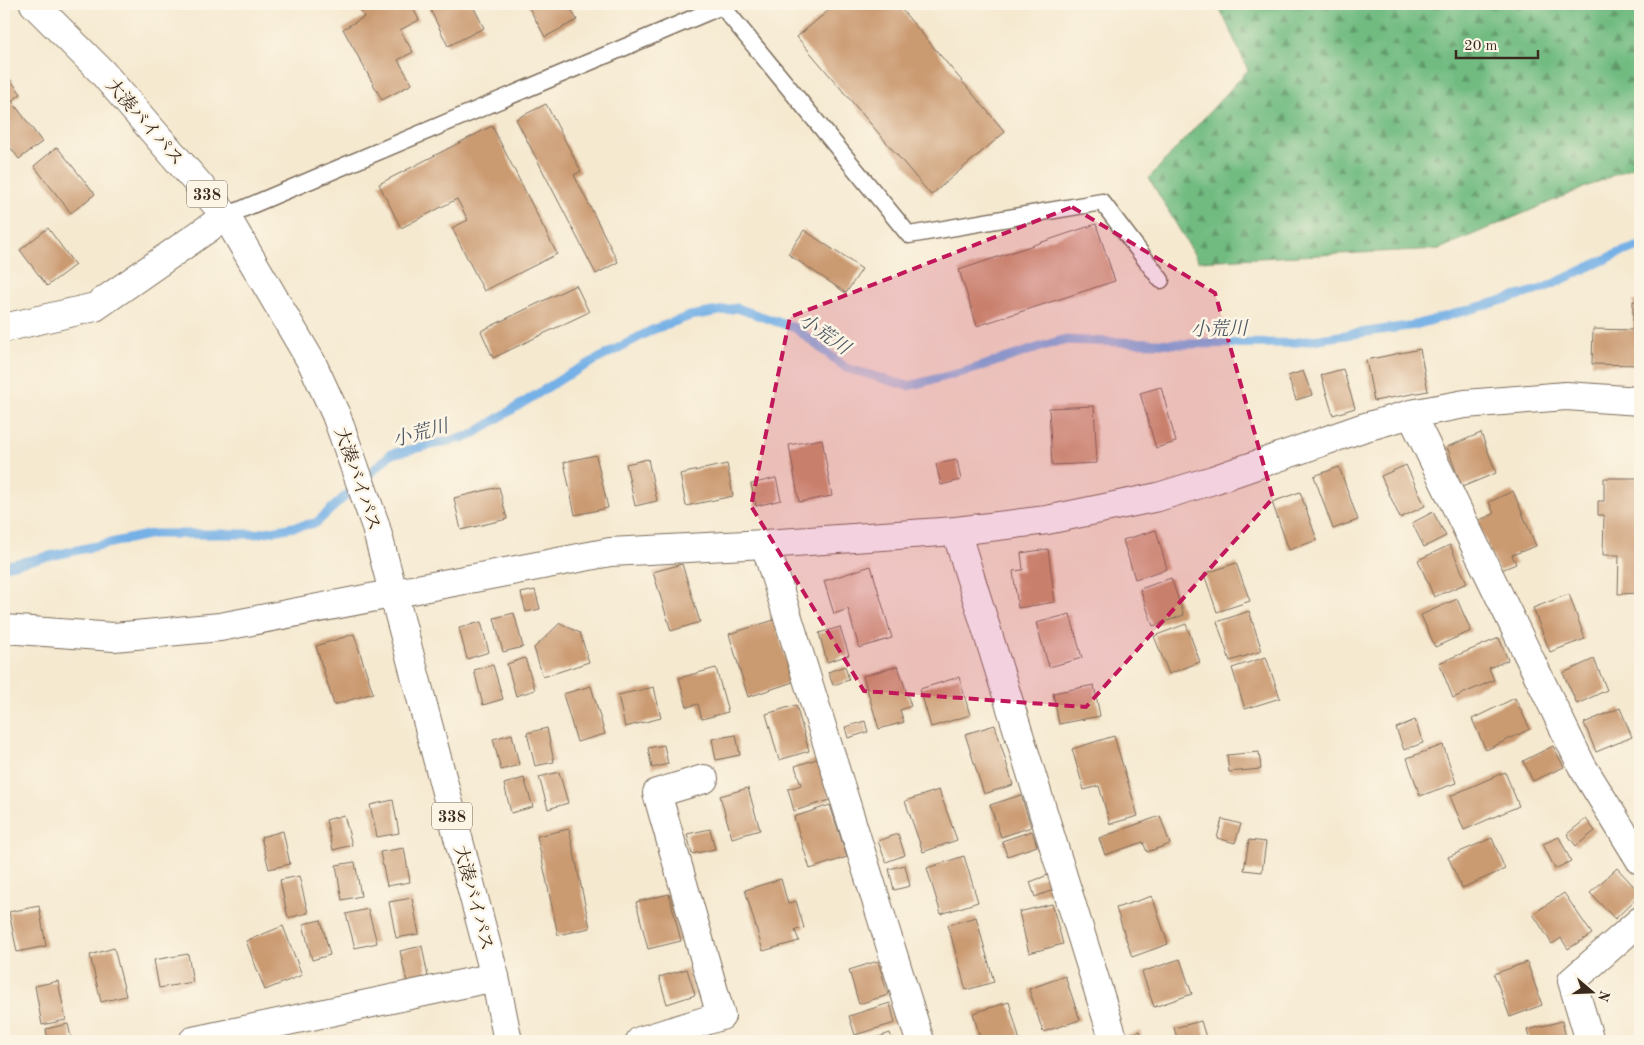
<svg xmlns="http://www.w3.org/2000/svg" width="1644" height="1045" font-family="'Old Standard TT','Noto Serif JP',serif">
  <style>
    .forest { fill: url(#forest-firs); stroke: #567250 }
    .lines { fill: none; stroke-linecap: round; stroke-linejoin: round }
    .stream { stroke: #75b0e6; stroke-width: 9 }
    .building { fill: #ca9a71 }
    .lane-casing { stroke: #7c6d5c; stroke-width: 19 }
    .street-casing { stroke: #7c6d5c; stroke-width: 30 }
    .secondary-casing { stroke: #7c6d5c; stroke-width: 30 }
    .highway-casing { stroke: #7c6d5c; stroke-width: 30 }
    .lane { stroke: #fff; stroke-width: 16 }
    .street { stroke: #fff; stroke-width: 28 }
    .secondary { stroke: #fff; stroke-width: 28 }
    .highway { stroke: #fff; stroke-width: 28 }
    .marked { fill: #c2185b; fill-opacity: 0.2; stroke: #c2185b; stroke-width: 4; stroke-dasharray: 10 6; stroke-linejoin: round }
    .labels { text-anchor: middle; stroke-width: 5; stroke-linejoin: round; paint-order: stroke }
    .shield { fill: #fcf5e5; stroke: #75675a; stroke-width: 1 }
    .shield-label { font-size: 16px; font-weight: bold; fill: #3b2a1e }
    .street-label { font-size: 18px; fill: #3b2a1e; stroke: #fcf5e5 }
    .water-label { font-size: 19px; font-style: italic; fill: #4f5964; stroke: #fcf5e5 }
  </style>
  <defs>
    <pattern id="forest-firs" width="22" height="20" patternUnits="userSpaceOnUse" patternTransform="scale(1.25)"><rect width="22" height="20" fill="#71bb81"/><path d="M5 1l3.5 6h-7zM16 11l3.5 6h-7z" fill="#5e9869"/></pattern>
  </defs>
  <rect width="100%" height="100%" fill="#fcf5e5"/>
  <filter id="ink" filterUnits="userSpaceOnUse"><feTurbulence type="fractalNoise" baseFrequency=".02" numOctaves="2"/><feDisplacementMap in="SourceGraphic" scale="10" xChannelSelector="R" yChannelSelector="G"/><feConvolveMatrix kernelMatrix="1 2 1 2 8 2 1 2 1" color-interpolation-filters="sRGB"/></filter>
  <filter id="wash" filterUnits="userSpaceOnUse"><feTurbulence type="fractalNoise" baseFrequency=".0096" numOctaves="4" result="noise"/><feDisplacementMap in="SourceGraphic" scale="20" xChannelSelector="R" yChannelSelector="G"/><feGaussianBlur stdDeviation="1.12" result="paint"/><feColorMatrix in="noise" values="0 0 0 0 0 0 0 0 0 0 0 0 0 0 0 0 0 1.4 0 .05"/><feComposite in="paint" operator="in"/></filter>
  <g filter="url(#wash)">
    <rect width="100%" height="100%" fill="#f5e9d0"/>
    <path class="forest" d="M1218 4H1640V164L1439 249 1198 261 1149 178 1248 70Z"/>
    <g class="lines">
      <path class="stream" d="M4 566 152 534H255L316 523 391 454 470 436 566 376 652 330 690 316 737 308 795 328 846 368 908 386 967 371 1062 340 1182 344 1291 343 1415 325 1542 289 1619 253 1640 246"/>
    </g>
    <g id="blocks">
      <g class="building">
        <path d="M357 4H411L419 20 400 30 413 52 398 60 412 84 382 100 343 29 364 17Z"/>
        <path d="M434 4H472L484 28 448 46 429 7Z"/>
        <path d="M527 4H568L577 20 545 37Z"/>
        <path d="M836 4H897L1005 132 931 195 797 37Z"/>
        <path d="M4 71 21 94 12 101 42 142 19 159 4 139Z"/>
        <path d="M546 104 581 171 574 175 618 262 596 274 516 119Z"/>
        <path d="M492 126 557 254 484 291 452 228 468 220 457 199 401 228 379 184Z"/>
        <path d="M57 147 95 194 71 213 34 166Z"/>
        <path d="M1096 224 1115 281 977 326 959 270Z"/>
        <path d="M48 228 75 265 47 286 20 250Z"/>
        <path d="M804 230 862 269 846 293 788 254Z"/>
        <path d="M576 285 589 312 493 358 481 331Z"/>
        <path d="M1633 301H1640V365L1592 364 1593 329 1633 330Z"/>
        <path d="M1420 349 1428 391 1374 401 1366 360Z"/>
        <path d="M1343 369 1355 408 1333 415 1321 375Z"/>
        <path d="M1303 371 1312 395 1296 400 1288 376Z"/>
        <path d="M1161 387 1176 442 1156 448 1140 393Z"/>
        <path d="M1094 406 1097 463 1052 465 1049 408Z"/>
        <path d="M1481 433 1496 473 1462 487 1447 447Z"/>
        <path d="M822 439 832 496 799 502 789 445Z"/>
        <path d="M596 455 608 508 575 515 564 462Z"/>
        <path d="M648 459 657 501 635 506 626 464Z"/>
        <path d="M957 460 961 480 941 485 936 464Z"/>
        <path d="M727 464 733 496 686 506 680 474Z"/>
        <path d="M1406 465 1425 506 1400 518 1381 476Z"/>
        <path d="M1339 467 1358 520 1333 529 1314 476Z"/>
        <path d="M776 478 781 500 756 506 751 484Z"/>
        <path d="M1604 478H1640V593L1618 594 1619 555H1603L1604 515H1598V501H1604Z"/>
        <path d="M499 487 507 519 461 530 454 498Z"/>
        <path d="M1513 491 1536 546 1512 555 1516 564 1499 571 1477 521 1494 514 1489 502Z"/>
        <path d="M1300 492 1317 540 1289 550 1272 502Z"/>
        <path d="M1433 512 1446 536 1424 547 1412 523Z"/>
        <path d="M1156 530 1167 569 1135 579 1123 540Z"/>
        <path d="M1450 545 1467 583 1434 597 1418 560Z"/>
        <path d="M1048 549 1055 602 1018 608 1013 571 1023 570 1021 553Z"/>
        <path d="M1236 563 1250 601 1217 612 1204 574Z"/>
        <path d="M682 564 700 622 671 631 653 572Z"/>
        <path d="M871 566 892 638 859 648 848 609 834 614 824 581Z"/>
        <path d="M1171 578 1184 615 1153 626 1140 589Z"/>
        <path d="M535 590 540 609 526 612 521 593Z"/>
        <path d="M1569 594 1585 639 1550 652 1533 608Z"/>
        <path d="M1457 599 1471 631 1435 647 1421 615Z"/>
        <path d="M1249 611 1262 651 1230 661 1217 622Z"/>
        <path d="M514 613 523 647 503 652 494 618Z"/>
        <path d="M1070 614 1082 658 1049 667 1036 623Z"/>
        <path d="M774 620 793 682 748 697 729 634Z"/>
        <path d="M481 622 489 652 467 659 459 628Z"/>
        <path d="M560 623 580 633 589 662 543 677 534 648Z"/>
        <path d="M1186 624 1200 662 1169 674 1154 636Z"/>
        <path d="M840 627 849 655 827 662 819 633Z"/>
        <path d="M354 634 373 693 334 705 316 646Z"/>
        <path d="M1499 638 1508 660 1489 668 1494 680 1453 698 1439 663Z"/>
        <path d="M1266 657 1280 698 1245 709 1232 668Z"/>
        <path d="M525 658 535 690 516 696 507 664Z"/>
        <path d="M1594 659 1607 690 1577 704 1563 673Z"/>
        <path d="M493 665 503 699 483 705 474 670Z"/>
        <path d="M845 666 849 680 833 685 828 672Z"/>
        <path d="M898 666 911 706 900 710 904 722 879 729 863 676Z"/>
        <path d="M716 668 728 712 702 719 698 704 687 707 679 678Z"/>
        <path d="M959 677 970 715 931 727 920 689Z"/>
        <path d="M1094 685 1100 716 1059 724 1053 693Z"/>
        <path d="M591 686 605 734 577 742 563 694Z"/>
        <path d="M654 687 661 718 625 727 618 695Z"/>
        <path d="M1515 698 1530 729 1486 750 1472 719Z"/>
        <path d="M796 705 809 751 779 760 766 714Z"/>
        <path d="M1620 708 1632 737 1596 752 1584 723Z"/>
        <path d="M1415 720 1423 743 1404 750 1396 728Z"/>
        <path d="M865 721 868 732 848 738 845 727Z"/>
        <path d="M995 725 1013 785 984 794 965 734Z"/>
        <path d="M547 728 554 762 535 766 527 733Z"/>
        <path d="M512 734 519 765 501 770 493 739Z"/>
        <path d="M736 735 740 755 716 760 712 739Z"/>
        <path d="M1114 736 1138 816 1110 824 1099 786 1084 790 1072 749Z"/>
        <path d="M664 745 668 764 652 768 648 748Z"/>
        <path d="M1443 745 1456 783 1420 796 1407 758Z"/>
        <path d="M1553 746 1564 767 1533 781 1523 761Z"/>
        <path d="M1259 752 1261 769 1229 772 1227 755Z"/>
        <path d="M817 759 830 800 794 811 788 789 801 785 795 766Z"/>
        <path d="M559 772 568 803 548 809 539 777Z"/>
        <path d="M1505 772 1519 806 1464 830 1450 796Z"/>
        <path d="M524 778 533 807 511 813 504 784Z"/>
        <path d="M748 788 760 830 732 838 720 796Z"/>
        <path d="M939 790 957 840 923 852 905 801Z"/>
        <path d="M1021 795 1031 827 1001 837 990 805Z"/>
        <path d="M393 800 399 833 377 837 370 805Z"/>
        <path d="M830 805 847 857 810 869 794 817Z"/>
        <path d="M344 815 352 845 333 850 326 820Z"/>
        <path d="M1160 816 1170 844 1147 852 1143 842 1105 855 1099 838Z"/>
        <path d="M1222 819 1241 824 1235 843 1217 838Z"/>
        <path d="M1586 819 1595 831 1576 846 1567 834Z"/>
        <path d="M569 829 590 928 558 935 537 836Z"/>
        <path d="M710 829 715 849 692 854 687 834Z"/>
        <path d="M283 831 290 864 269 869 261 837Z"/>
        <path d="M1032 831 1037 846 1007 856 1002 841Z"/>
        <path d="M898 834 905 855 886 862 878 841Z"/>
        <path d="M1559 837 1571 861 1555 869 1543 844Z"/>
        <path d="M1492 838 1505 869 1462 888 1448 857Z"/>
        <path d="M1249 840 1266 842 1262 872 1244 870Z"/>
        <path d="M404 848 410 882 387 886 380 852Z"/>
        <path d="M964 856 978 902 941 914 927 868Z"/>
        <path d="M355 862 361 896 342 900 336 865Z"/>
        <path d="M905 865 910 886 894 890 889 869Z"/>
        <path d="M1617 868 1640 893V895L1615 919 1590 893Z"/>
        <path d="M1048 875 1053 890 1035 897 1030 882Z"/>
        <path d="M299 876 308 913 288 918 280 880Z"/>
        <path d="M781 879 788 904 796 901 804 928 795 930 799 941 763 951 745 890Z"/>
        <path d="M1564 893 1592 934 1568 949 1561 938 1552 944 1533 914Z"/>
        <path d="M669 894 681 941 648 949 636 902Z"/>
        <path d="M1152 896 1168 944 1132 957 1116 908Z"/>
        <path d="M412 898 419 934 396 938 389 902Z"/>
        <path d="M1052 904 1063 944 1029 953 1019 912Z"/>
        <path d="M39 906 46 946 17 952 9 912Z"/>
        <path d="M368 909 377 943 355 948 346 914Z"/>
        <path d="M976 917 994 982 966 990 948 925Z"/>
        <path d="M321 920 330 955 312 960 303 924Z"/>
        <path d="M283 926 302 975 265 990 246 941Z"/>
        <path d="M422 946 428 977 407 982 400 951Z"/>
        <path d="M114 948 126 996 101 1002 90 955Z"/>
        <path d="M188 954 193 982 159 988 154 960Z"/>
        <path d="M1180 959 1192 994 1154 1007 1142 972Z"/>
        <path d="M878 961 888 995 859 1004 849 970Z"/>
        <path d="M1527 962 1542 1005 1510 1017 1494 974Z"/>
        <path d="M687 969 695 995 667 1004 659 977Z"/>
        <path d="M1065 976 1080 1020 1043 1032 1029 989Z"/>
        <path d="M58 981 66 1020 42 1025 35 986Z"/>
        <path d="M1009 1002 1020 1041H981L973 1013Z"/>
        <path d="M890 1003 895 1023 855 1035 849 1016Z"/>
        <path d="M1201 1021 1207 1041H1178L1174 1028Z"/>
        <path d="M1562 1021 1567 1041H1530L1527 1030Z"/>
        <path d="M68 1024 72 1041H48L46 1029Z"/>
        <path d="M1140 1031 1143 1041H1124L1122 1037Z"/>
        <path d="M890 1033 893 1041H867Z"/>
      </g>
    </g>
  </g>
  <g filter="url(#ink)">
    <use href="#blocks" fill-opacity="0" stroke="#7c6d5c" stroke-width="1"/>
    <g class="lines">
      <defs>
        <path id="lane" d="M226 216 722 6 909 235 1102 202 1161 280"/>
        <g id="street">
          <path d="M4 328 95 307 226 216"/>
          <path d="M1411 414 1582 766 1640 860"/>
          <path d="M956 531 1114 1041"/>
          <path d="M765 544 920 1041"/>
          <path d="M193 1041 495 977"/>
          <path d="M640 1041 721 1016 657 793 704 779"/>
          <path d="M1590 1041 1572 981 1640 921"/>
        </g>
        <path id="secondary" d="M4 629 114 637 220 627 610 552 765 544 956 531 1047 520 1158 497 1213 480 1362 428 1411 414 1465 404 1566 396 1640 401"/>
        <path id="highway" d="M34 4 102 72 226 216 312 363 336 415 375 524 495 977 508 1041"/>
      </defs>
      <use href="#lane" class="lane-casing"/>
      <use href="#street" class="street-casing"/>
      <use href="#secondary" class="secondary-casing"/>
      <use href="#highway" class="highway-casing"/>
      <use href="#lane" class="lane"/>
      <use href="#street" class="street"/>
      <use href="#secondary" class="secondary"/>
      <use href="#highway" class="highway"/>
    </g>
  </g>
  <path class="marked" d="M1072 207 1215 293 1273 498 1086 707 864 691 751 506 790 317Z"/>
  <g class="labels">
    <g class="shield">
      <rect x="187" y="180.5" width="40" height="27" rx="4"/>
      <rect x="432" y="802.5" width="40" height="27" rx="4"/>
    </g>
    <g class="shield-label">
      <text x="207" y="200">338</text>
      <text x="452" y="822">338</text>
    </g>
    <g class="street-label">
      <text transform="translate(145 122) rotate(49)" y="6">大湊バイパス</text>
      <text transform="translate(358 479) rotate(71)" y="6">大湊バイパス</text>
      <text transform="translate(474 898) rotate(75)" y="6">大湊バイパス</text>
    </g>
    <g class="water-label">
      <text transform="translate(1219 328) rotate(-1)" y="7">小荒川</text>
      <text transform="translate(825 333) rotate(35)" y="7">小荒川</text>
      <text transform="translate(420 432) rotate(-15)" y="7">小荒川</text>
    </g>
  </g>
  <rect width="1644" height="1045" fill="none" stroke="#fcf5e5" stroke-width="20"/>
  <g transform="translate(1592 992) rotate(109)" stroke="#fcf5e5" stroke-width="4" paint-order="stroke">
  <path d="M0-4L9 19L0 12L-9 19Z" fill="#3b2a1e"/>
  <text y="-8" font-size="14" font-weight="bold" text-anchor="middle" fill="#3b2a1e">N</text>
  </g>
  <path d="M1456 50v8h82v-8" fill="none" stroke="#3b2a1e" stroke-width="2.5"/>
  <text x="1464" y="50" font-size="15" fill="#3b2a1e" stroke="#fcf5e5" stroke-width="4" paint-order="stroke">20 m</text>
</svg>
